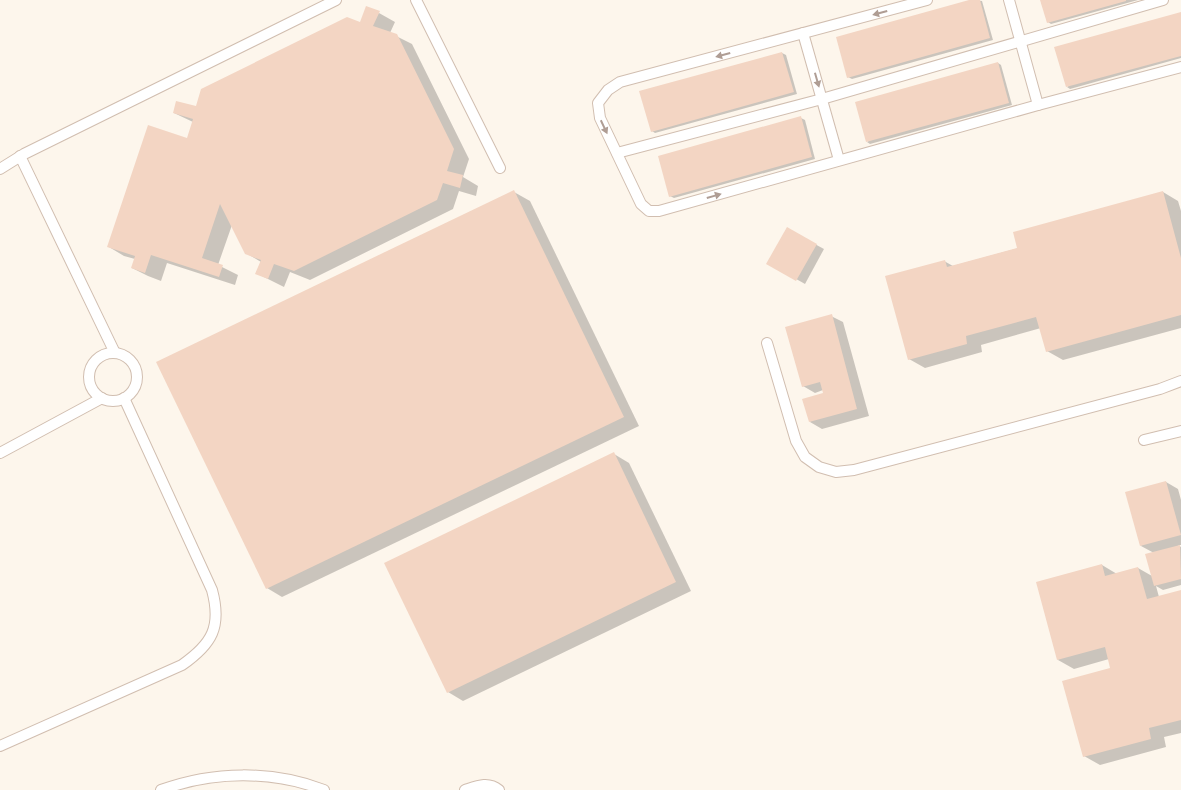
<svg xmlns="http://www.w3.org/2000/svg" width="1181" height="790" font-family="Commissioner,sans-serif">
  <style>
    .shadow { fill: #0003 }
    .building { fill: #f3d5c3 }
    .lines { fill: none; stroke-linecap: round; stroke-linejoin: round }
    .service-casing { stroke: #d1beb0; stroke-width: 12 }
    .service { stroke: #fff; stroke-width: 10 }
    .oneway { fill: #af9d94 }
  </style>
  <rect width="100%" height="100%" fill="#fdf6ec"/>
  <g class="shadow">
    <path d="M974 0 982 1 993 40 852 79 848 77Z"/>
    <path d="M1042 0H1138L1051 24 1048 22Z"/>
    <path d="M379 13 395 22 390 33 412 44 469 159 463 177 478 186 476 196 459 191 453 209 310 280 290 272 284 287 256 273 261 262 246 253 232 225 218 265 238 275 235 285 167 263 161 281 148 276 132 268 135 259 124 256 109 247 188 140 193 122 174 113 197 108Z"/>
    <path d="M1181 13V58L1070 89 1067 87Z"/>
    <path d="M782 53 786 55 797 94 655 133 652 131Z"/>
    <path d="M998 63 1001 65 1012 105 870 144 867 142Z"/>
    <path d="M801 118 805 120 815 159 674 198 670 196Z"/>
    <path d="M514 192 530 201 639 426 282 597 267 588Z"/>
    <path d="M1163 192 1178 201 1181 211V328L1063 360 1047 351 1041 328 981 345 982 352 925 368 909 359 944 261 953 266 1019 248Z"/>
    <path d="M787 229 824 249 805 284 768 263Z"/>
    <path d="M831 316 843 322 869 416 822 429 810 422 824 394 823 390 815 393 803 386Z"/>
    <path d="M614 454 629 463 691 591 463 701 448 692Z"/>
    <path d="M1166 482 1178 489 1181 500V545H1178L1181 547V585L1163 590 1156 586 1159 597 1181 591V733L1164 737 1166 747 1100 765 1084 756 1112 669 1109 659 1074 669 1058 660 1102 565 1117 574 1138 568 1152 576 1154 553 1141 546Z"/>
  </g>
  <g class="building">
    <path d="M969 0H980L990 38 847 78 836 37Z"/>
    <path d="M1040 0H1126V1L1047 23Z"/>
    <path d="M366 6 380 11 373 26 397 34 454 149 447 171 463 175 460 188 443 183 437 200 294 271 274 264 268 279 255 274 261 260 245 254 220 204 202 258 223 265 219 277 151 255 145 273 131 268 135 256 107 247 148 125 187 138 193 119 173 113 176 101 196 106 201 89 347 17 360 22Z"/>
    <path d="M1181 12V56L1066 87 1054 47Z"/>
    <path d="M782 52 794 92 651 132 639 91Z"/>
    <path d="M998 62 1009 103 866 142 855 102Z"/>
    <path d="M801 116 812 157 669 197 658 156Z"/>
    <path d="M514 190 624 417 266 589 156 362Z"/>
    <path d="M1163 191 1181 258V315L1046 352 1036 317 966 336 967 344 908 360 885 276 945 260 947 267 1017 248 1013 232Z"/>
    <path d="M787 227 817 244 796 281 766 264Z"/>
    <path d="M832 314 857 409 809 422 802 399 823 393 820 382 802 387 785 327Z"/>
    <path d="M614 452 676 582 447 693 384 563Z"/>
    <path d="M1166 481 1181 535 1140 546 1125 492Z"/>
    <path d="M1180 545 1181 579 1154 586 1145 554Z"/>
    <path d="M1102 564 1105 576 1138 567 1147 599 1181 590V720L1149 728 1151 739 1083 757 1062 681 1110 668 1105 647 1057 660 1036 582Z"/>
  </g>
  <g class="lines">
    <defs>
      <g id="service">
        <path d="M416 0 500 168"/>
        <path d="M927 0 620 82 608 90 598 103 600 118 641 204 649 211H659L1038 105 1181 67"/>
        <path d="M1009 0 1038 105"/>
        <path d="M803 33 839 160"/>
        <path d="M617 153 822 99 1163 0"/>
        <path d="M20 156 115 353"/>
        <path d="M0 169 24 154 336 0"/>
        <path d="M767 343 796 441 805 457 819 467 836 472 854 470 1160 389 1181 381"/>
        <circle cx="113" cy="377" r="24"/>
        <path d="M1144 440 1181 431"/>
        <path d="M0 453 102 398"/>
        <path d="M0 746 182 665C212 644 222 627 212 590L124 398"/>
        <path d="M161 790C213 771 272 770 324 790"/>
        <path d="M465 790C477 786 488 781 499 790"/>
      </g>
    </defs>
    <use href="#service" class="service-casing"/>
    <use href="#service" class="service"/>
  </g>
  <defs><path id="oneway-solid" d="M-6-.8H1V-3.2L6.5 0L1 3.2V.8H-6Z" transform="scale(1.25)"/></defs>
  <g class="oneway">
    <use href="#oneway-solid" transform="translate(880 13) rotate(165)"/>
    <use href="#oneway-solid" transform="translate(723 55) rotate(165)"/>
    <use href="#oneway-solid" transform="translate(817 80) rotate(74)"/>
    <use href="#oneway-solid" transform="translate(604 127) rotate(65)"/>
    <use href="#oneway-solid" transform="translate(714 196) rotate(-16)"/>
  </g>
</svg>
